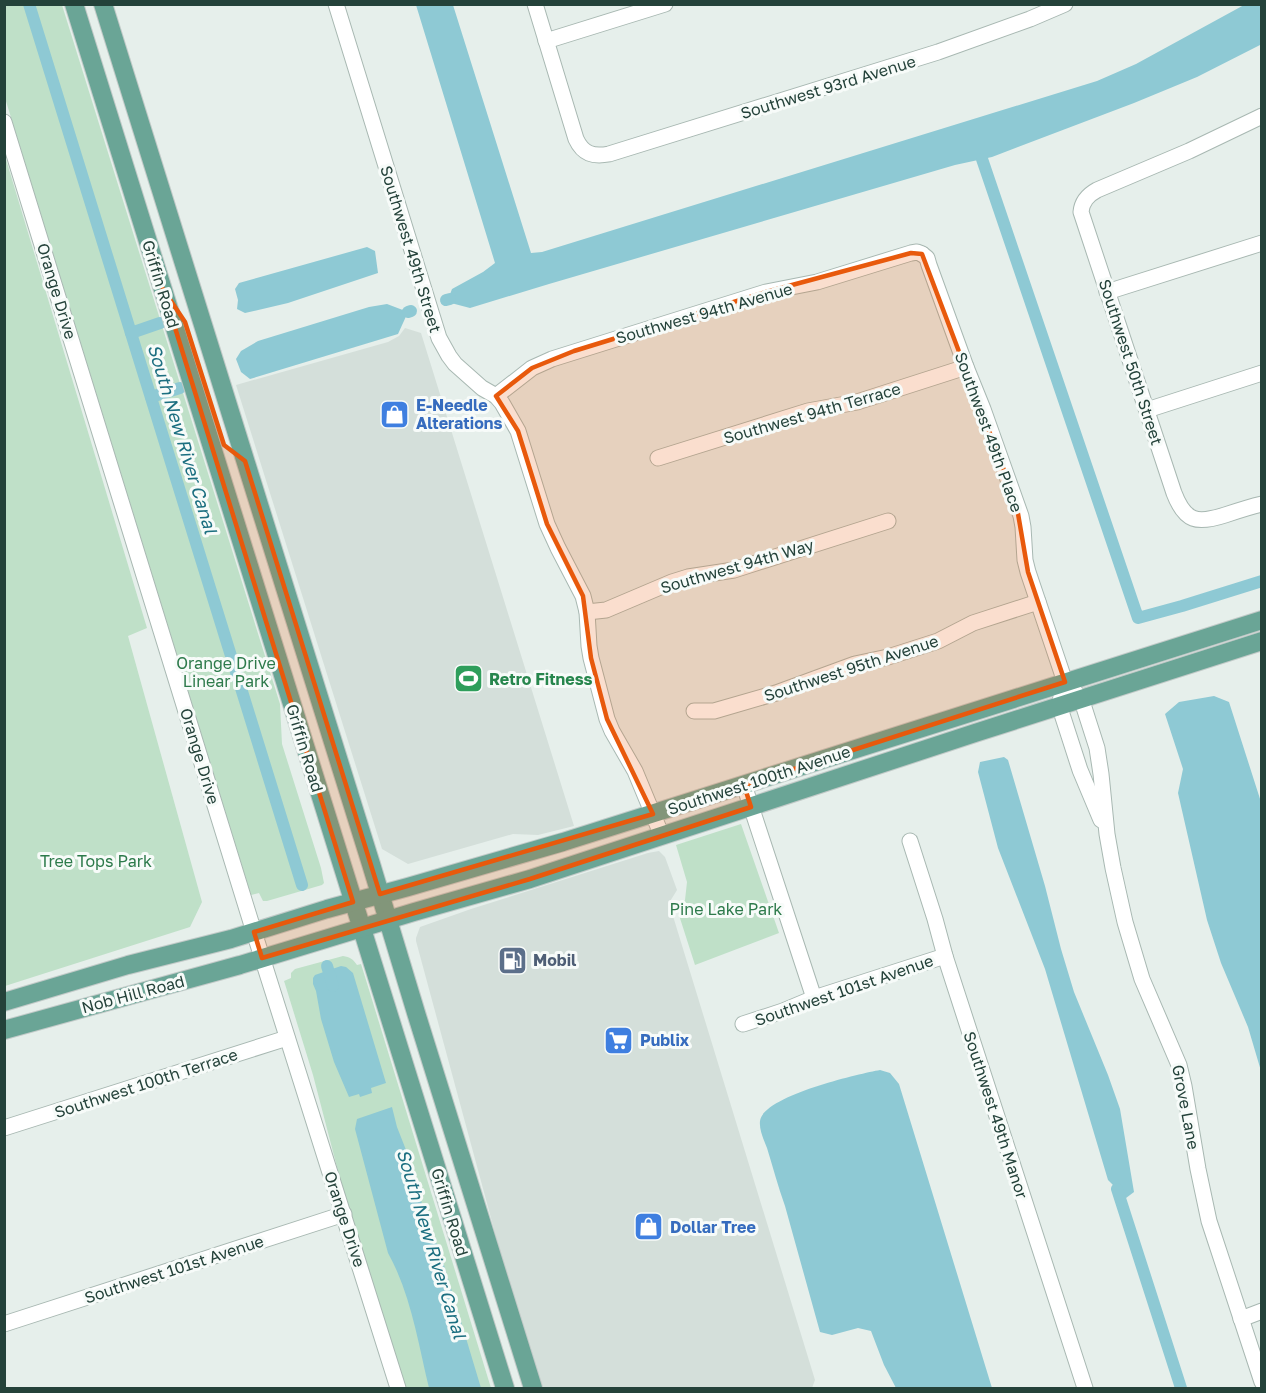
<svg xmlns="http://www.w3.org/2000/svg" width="1266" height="1393" font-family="'Golos Text',sans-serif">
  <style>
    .built { fill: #d4dfda }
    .green { fill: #bfe0c8 }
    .water { fill: #8ec9d4 }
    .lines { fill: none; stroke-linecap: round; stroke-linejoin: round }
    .canal { stroke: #8ec9d4; stroke-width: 12 }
    .minor-casing { stroke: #a8b8b2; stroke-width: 17 }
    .major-casing { stroke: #c2cac8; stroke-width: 20 }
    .minor { stroke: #fff; stroke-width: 15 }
    .major { stroke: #6aa596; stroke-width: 18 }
    .marked { fill: #e8590c; fill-opacity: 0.2; stroke: #e8590c; stroke-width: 4.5; stroke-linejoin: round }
    .labels { text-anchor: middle; stroke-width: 6; stroke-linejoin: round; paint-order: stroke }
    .street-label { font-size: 16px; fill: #24423a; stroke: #f7fbf9 }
    .shop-label { font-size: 16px; font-weight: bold; fill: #366cbe; stroke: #f7fbf9; text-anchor: start }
    .park-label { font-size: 16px; fill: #2d7a4b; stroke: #f7fbf9 }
    .leisure-label { font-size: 16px; font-weight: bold; fill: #27864d; stroke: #f7fbf9; text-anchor: start }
    .service-label { font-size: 16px; font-weight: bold; fill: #4e5e75; stroke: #f7fbf9; text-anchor: start }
    .water-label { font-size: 18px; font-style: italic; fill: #1c6f80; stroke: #f7fbf9 }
  </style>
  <rect width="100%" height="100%" fill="#e6efeb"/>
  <g class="built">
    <path d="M405 328 421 333 574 826 538 835 513 834 408 864 382 849 236 385 388 342 399 336Z"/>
    <path d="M659 851 665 857 677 890 669 903 815 1380 812 1388H537L416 941V938L420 927 471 909 648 853Z"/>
  </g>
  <g class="green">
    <path d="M4 5H62L280 704 282 744 321 868 324 883 322 885 267 901H263L259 893 251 895 5 98Z"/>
    <path d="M5 156 147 628 128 636 202 902 190 927 5 986Z"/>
    <path d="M741 824 779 933 695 965 678 912 685 900 687 882 676 845Z"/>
    <path d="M343 956C350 957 353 959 357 965L361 964 366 980 491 1388H404L344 1194 313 1075 285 984 284 981 291 978V973L295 969Z"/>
  </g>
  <g class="water">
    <path d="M416 5H453L531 253 542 252 1097 81 1136 64 1244 5H1261L1262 44 1197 77 1134 103 992 157 955 165 549 284 470 308 451 303 449 297 452 289 483 272 495 263Z"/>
    <path d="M367 247 375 251 378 273 288 303 245 313 237 309 238 300 235 289 239 283Z"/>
    <path d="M387 304 408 312 398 334 250 379 241 372 236 359 241 351 258 341 369 307Z"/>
    <path d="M1214 696 1229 702 1261 802V1071L1248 1027 1221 963 1207 920 1178 793 1183 769 1165 714 1179 702Z"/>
    <path d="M1004 757 1008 760 1045 886 1061 949 1074 992 1108 1075 1120 1109 1134 1192 1126 1198 1108 1180 1045 969 998 848 978 772 980 762Z"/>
    <path d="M341 966 346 967 353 973 386 1083 371 1088 372 1093 360 1097 359 1094 349 1097 334 1062 321 1019 316 991 313 984V978L315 975Z"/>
    <path d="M880 1070 890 1073 899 1084 992 1388H896L884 1365 871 1331 858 1328 832 1335 820 1332 785 1206C778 1187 773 1167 767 1148 764 1140 759 1130 760 1121 763 1096 858 1074 880 1070Z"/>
    <path d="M392 1107 397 1127 408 1155 432 1239 438 1245 481 1388H429C418 1343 411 1294 388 1253L355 1129 357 1119Z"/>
  </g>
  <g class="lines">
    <g class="canal">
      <path d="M29 4 302 885"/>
      <path d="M982 159 1138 618 1182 606 1262 581"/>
      <path d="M446 300 450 299"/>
      <path d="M408 312 411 311"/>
      <path d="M131 333 160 323"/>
      <path d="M151 397 180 388"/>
      <path d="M327 966 333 986"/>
      <path d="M1117 1189 1181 1388"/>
    </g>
    <defs>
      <g id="minor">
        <path d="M336 4 439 338 449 356 455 364 482 388 496 396 502 403 518 431 547 524 558 548 583 596 587 612 589 646 591 658 607 719 612 731 635 771 662 836"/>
        <path d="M535 4 576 139C583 154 593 157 609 154L938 52 1030 19 1065 4"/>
        <path d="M546 41 665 4"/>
        <path d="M1262 116 1189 151 1097 190C1088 195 1082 201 1081 212L1174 493C1185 522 1197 524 1225 515 1237 511 1249 507 1262 504"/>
        <path d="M4 122 254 932 398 1388"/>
        <path d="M922 254 927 258 929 265 966 367 983 409 1021 516 1023 527 1025 560 1028 572 1065 682 1081 698 1097 748 1101 774 1107 834 1113 868 1125 922 1142 979 1179 1065 1184 1086 1198 1169 1209 1221 1262 1382"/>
        <path d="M1107 292 1262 243"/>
        <path d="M496 396 532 368 552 359 766 292 817 282 911 253 917 252 922 254"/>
        <path d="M1147 410 1262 373"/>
        <path d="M658 458 808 411 857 402 966 367"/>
        <path d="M587 612 606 610 672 582 688 577 734 570 888 521"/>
        <path d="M1065 682 1059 705 1080 770 1101 820"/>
        <path d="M694 711H714L776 693 855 664 888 657 938 641 973 623 1038 602"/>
        <path d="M744 785 814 998"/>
        <path d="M910 841 935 919 945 956 1085 1388"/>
        <path d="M743 1024 783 1011 814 998 945 956"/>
        <path d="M4 1128 287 1038"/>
        <path d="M1241 1319 1262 1311"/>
        <path d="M4 1324 344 1214"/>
      </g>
      <g id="major">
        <path d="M74 4 505 1388"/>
        <path d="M103 4 371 864 417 1016 533 1388"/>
        <path d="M4 1002 128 965 231 939 327 909 408 887 563 842 1262 620"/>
        <path d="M4 1030 240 965 414 912 530 879 975 733 1262 641"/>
      </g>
    </defs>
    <use href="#minor" class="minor-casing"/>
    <use href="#major" class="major-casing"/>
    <use href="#minor" class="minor"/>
    <use href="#major" class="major"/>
  </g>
  <path class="marked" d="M911 253 922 254 1016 502 1028 572 1065 682 744 785 751 807 530 879 262 958 254 932 353 902 163 289 185 322 224 445 245 461 380 894 653 814 607 719 591 658 583 596 547 524 518 431 496 396 532 368 574 351 766 292Z"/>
  <defs>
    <symbol id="shop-square" viewBox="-11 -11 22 22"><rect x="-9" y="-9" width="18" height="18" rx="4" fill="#3f7fe0" stroke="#f7fbf9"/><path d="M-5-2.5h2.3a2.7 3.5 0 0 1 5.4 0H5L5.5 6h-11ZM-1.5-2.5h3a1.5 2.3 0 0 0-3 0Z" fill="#fff"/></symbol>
    <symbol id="stadium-square" viewBox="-11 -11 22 22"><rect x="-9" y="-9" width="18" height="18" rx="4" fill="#2e9e5b" stroke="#f7fbf9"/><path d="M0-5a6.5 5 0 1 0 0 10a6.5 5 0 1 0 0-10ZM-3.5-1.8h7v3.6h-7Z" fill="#fff"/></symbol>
    <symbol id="fuel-square" viewBox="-11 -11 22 22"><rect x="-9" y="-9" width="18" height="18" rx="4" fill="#5c6f8a" stroke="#f7fbf9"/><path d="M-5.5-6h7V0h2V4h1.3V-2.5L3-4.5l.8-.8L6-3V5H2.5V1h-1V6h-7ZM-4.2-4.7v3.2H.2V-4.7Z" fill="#fff"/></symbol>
    <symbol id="supermarket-square" viewBox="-11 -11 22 22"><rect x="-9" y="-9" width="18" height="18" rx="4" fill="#3f7fe0" stroke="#f7fbf9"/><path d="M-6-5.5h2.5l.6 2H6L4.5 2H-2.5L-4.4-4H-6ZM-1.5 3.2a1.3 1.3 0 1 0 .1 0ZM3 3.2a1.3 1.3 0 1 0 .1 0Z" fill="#fff"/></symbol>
  </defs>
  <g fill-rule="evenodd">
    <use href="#shop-square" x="378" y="398" width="33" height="33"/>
    <use href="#stadium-square" x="452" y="662" width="33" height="33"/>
    <use href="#fuel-square" x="496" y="944" width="33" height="33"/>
    <use href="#supermarket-square" x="602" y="1024" width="33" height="33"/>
    <use href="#shop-square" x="632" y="1210" width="33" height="33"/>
  </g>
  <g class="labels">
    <g class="street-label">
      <text transform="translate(828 87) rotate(-17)" y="6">Southwest 93rd Avenue</text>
      <text transform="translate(411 249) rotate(73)" y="6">Southwest 49th Street</text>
      <text transform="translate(161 284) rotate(73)" y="6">Griffin Road</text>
      <text transform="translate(57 291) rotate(73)" y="6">Orange Drive</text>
      <text transform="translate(704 313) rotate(-16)" y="6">Southwest 94th Avenue</text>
      <text transform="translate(1131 362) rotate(72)" y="6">Southwest 50th Street</text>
      <text transform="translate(812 413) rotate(-16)" y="6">Southwest 94th Terrace</text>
      <text transform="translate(989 432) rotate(70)" y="6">Southwest 49th Place</text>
      <text transform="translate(737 566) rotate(-16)" y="6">Southwest 94th Way</text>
      <text transform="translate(851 668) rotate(-18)" y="6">Southwest 95th Avenue</text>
      <text transform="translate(305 748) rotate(73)" y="6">Griffin Road</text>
      <text transform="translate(200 756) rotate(73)" y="6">Orange Drive</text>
      <text transform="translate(759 780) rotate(-18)" y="6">Southwest 100th Avenue</text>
      <text transform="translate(844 990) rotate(-19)" y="6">Southwest 101st Avenue</text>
      <text transform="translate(133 994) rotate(-15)" y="6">Nob Hill Road</text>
      <text transform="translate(146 1083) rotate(-18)" y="6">Southwest 100th Terrace</text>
      <text transform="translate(1186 1107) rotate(79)" y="6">Grove Lane</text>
      <text transform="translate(996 1115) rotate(72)" y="6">Southwest 49th Manor</text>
      <text transform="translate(450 1212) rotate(73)" y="6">Griffin Road</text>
      <text transform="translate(345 1219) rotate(72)" y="6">Orange Drive</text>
      <text transform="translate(174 1269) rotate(-18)" y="6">Southwest 101st Avenue</text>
    </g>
    <g class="shop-label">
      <text x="416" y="411">E-Needle<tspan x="416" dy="18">Alterations</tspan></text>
      <text x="640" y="1046">Publix</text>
      <text x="670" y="1233">Dollar Tree</text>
    </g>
    <g class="park-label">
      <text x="226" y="669">Orange Drive<tspan x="226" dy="18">Linear Park</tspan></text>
      <text x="96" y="867">Tree Tops Park</text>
      <text x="726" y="915">Pine Lake Park</text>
    </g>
    <g class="leisure-label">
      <text x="489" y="685">Retro Fitness</text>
    </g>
    <g class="service-label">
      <text x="533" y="966">Mobil</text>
    </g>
    <g class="water-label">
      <text transform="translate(182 439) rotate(73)" y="6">South New River Canal</text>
      <text transform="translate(431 1244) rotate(73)" y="6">South New River Canal</text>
    </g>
  </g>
  <rect width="1266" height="1393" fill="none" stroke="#24423a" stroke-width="12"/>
</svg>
